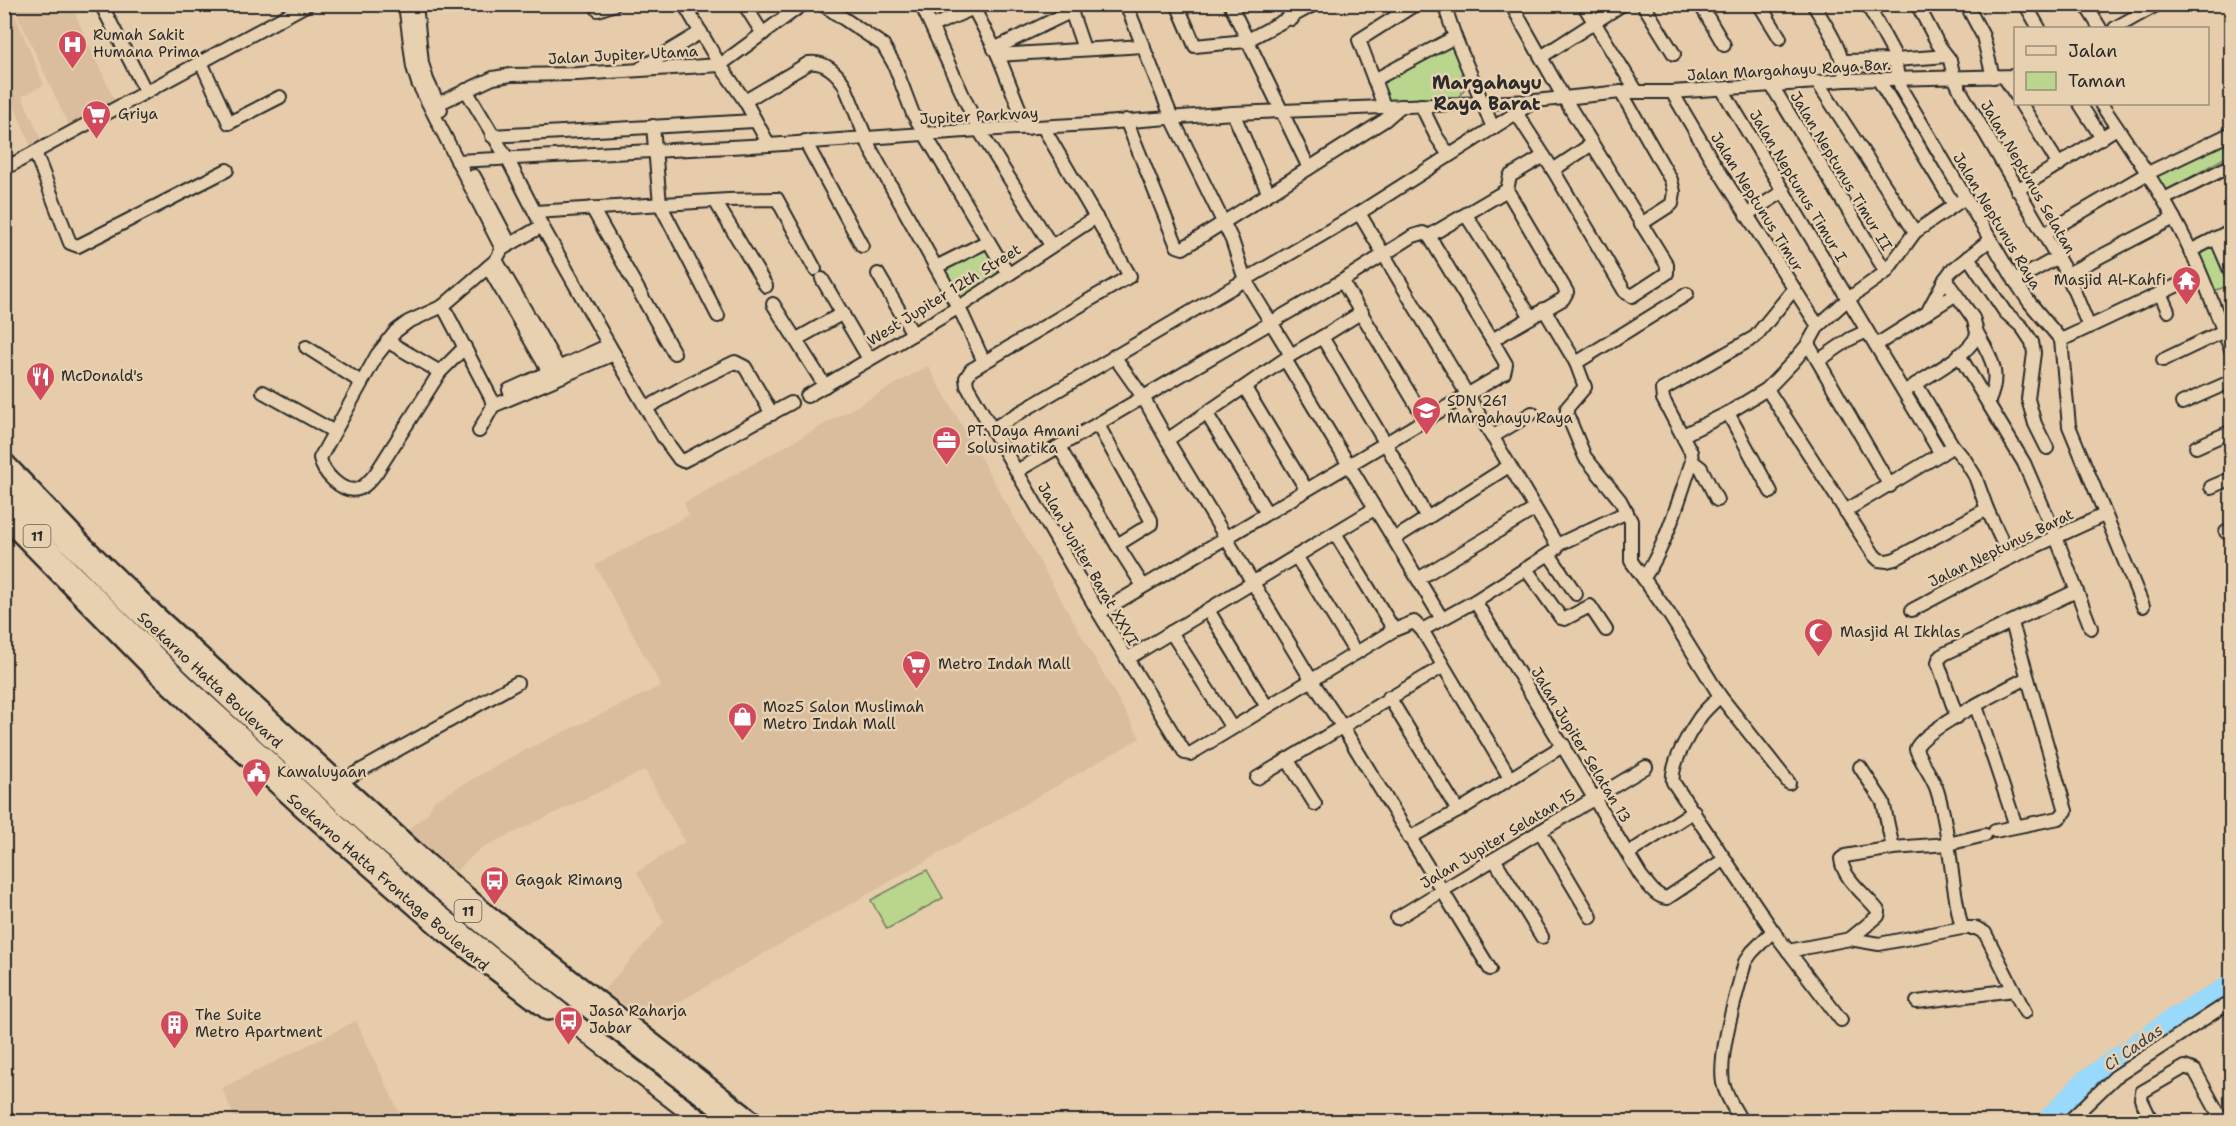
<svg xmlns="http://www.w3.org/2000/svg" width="2236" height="1126" font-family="'Shantell Sans',sans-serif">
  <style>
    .built { fill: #d9bd9c }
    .green { fill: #bad68e; stroke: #72805c; stroke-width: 1.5 }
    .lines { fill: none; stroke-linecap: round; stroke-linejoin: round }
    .river { stroke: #99d9fb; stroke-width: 21 }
    .minor-casing { stroke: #2b2b2b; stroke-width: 16 }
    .major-casing { stroke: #2b2b2b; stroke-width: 20 }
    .highway-casing { stroke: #2b2b2b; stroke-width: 22 }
    .minor { stroke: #e7d1b0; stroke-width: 12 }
    .major { stroke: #e7d1b0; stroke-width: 15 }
    .highway { stroke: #e7d1b0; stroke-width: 18 }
    .labels { text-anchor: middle; stroke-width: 5; stroke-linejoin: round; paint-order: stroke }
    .shield { fill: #e7d1b0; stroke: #635d53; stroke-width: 1.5 }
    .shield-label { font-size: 14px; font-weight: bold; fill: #2b2b2b }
    .poi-label { font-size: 15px; fill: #2b2b2b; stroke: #e7d1b0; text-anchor: start }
    .street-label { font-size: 15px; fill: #2b2b2b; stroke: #e7d1b0 }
    .water-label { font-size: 16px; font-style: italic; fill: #3c454a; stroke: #e7d1b0 }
    .quarter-label { font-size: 18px; font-weight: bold; fill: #2b2b2b; stroke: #e7d1b0 }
  </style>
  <rect width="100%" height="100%" fill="#e6ccaa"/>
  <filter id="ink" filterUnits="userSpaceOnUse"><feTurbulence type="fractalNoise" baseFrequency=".0167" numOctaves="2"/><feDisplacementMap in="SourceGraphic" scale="12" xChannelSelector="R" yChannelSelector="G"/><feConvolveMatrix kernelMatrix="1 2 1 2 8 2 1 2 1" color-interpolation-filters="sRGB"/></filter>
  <g filter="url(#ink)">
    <g class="built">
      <path d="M5 5H11L44 85 22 96 44 146 33 151 12 100 5 103Z"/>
      <path d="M13 5H71L116 104 69 126Z"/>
      <path d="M928 366 1140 738 646 1021 604 990 664 922 637 872 685 842 645 770 481 848 456 871 407 831 428 813 434 801 517 754 661 686 595 565 689 515 684 503Z"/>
      <path d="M356 1021 403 1121H236L222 1088Z"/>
    </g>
    <g class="green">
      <path d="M1451 45 1468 84 1458 98 1387 102 1381 84Z"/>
      <path d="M2225 139 2231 154 2164 193 2155 175Z"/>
      <path d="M987 245 1004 272 961 301 943 270Z"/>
      <path d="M2217 245 2231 285 2213 291 2197 252Z"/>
      <path d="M927 870 943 898 887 929 871 900Z"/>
    </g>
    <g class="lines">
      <path class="river" d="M2046 1122 2086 1080 2174 1018 2232 985"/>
      <defs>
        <g id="minor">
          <path d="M101 4 146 92"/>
          <path d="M405 4 413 67 418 83 502 249"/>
          <path d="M416 4 422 63 427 80 441 110"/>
          <path d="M684 4 720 65 745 101 769 145"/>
          <path d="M744 4 763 34"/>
          <path d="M822 4 883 45 894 64 913 114 1008 274"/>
          <path d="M921 4 979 130 1051 245"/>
          <path d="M1126 4 1172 118 1232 240 1245 280 1291 355"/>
          <path d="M1177 4 1195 46 1246 41 1315 4"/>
          <path d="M1230 4 1309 168"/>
          <path d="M1286 4 1292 19"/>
          <path d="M1444 4 1455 37"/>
          <path d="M1511 4 1564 98 1667 265V273L1632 296 1625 292 1553 170 1517 114"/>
          <path d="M1583 4 1637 92"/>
          <path d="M1643 4 1674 54"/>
          <path d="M1700 4 1724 45"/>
          <path d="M1759 4 1780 38"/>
          <path d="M1813 4C1830 32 1841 47 1846 80"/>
          <path d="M1867 4 1893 52C1898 67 1895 76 1903 92L2015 281 2030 303 2061 340 2069 426 2143 606"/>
          <path d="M1917 4 1938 44 1950 60 1954 77 1960 90 2067 274 2089 327"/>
          <path d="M1966 4 1983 36 1993 77"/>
          <path d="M2025 4 2039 28"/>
          <path d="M2085 4 2100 28"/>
          <path d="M1069 5 1084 49"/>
          <path d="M974 9 998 55 1027 128"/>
          <path d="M598 10 615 4"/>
          <path d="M932 26 984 4"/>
          <path d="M2115 28 2158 4"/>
          <path d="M994 49 1072 11"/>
          <path d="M998 55 1144 46"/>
          <path d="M1541 57 1623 4"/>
          <path d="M1843 61 1895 60 1947 56"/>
          <path d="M201 62 229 123 280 97"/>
          <path d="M641 68 701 32"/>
          <path d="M2004 77 2016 95"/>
          <path d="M1878 79 1954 205"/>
          <path d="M1374 80 1455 37 1493 128"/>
          <path d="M1818 83 1915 232"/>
          <path d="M1772 86 1886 272"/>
          <path d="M1722 89 1941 454"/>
          <path d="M466 90 508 160 542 226 609 345 663 437 679 459 683 461 689 458 791 403"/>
          <path d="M1621 92 1671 180 1674 192 1672 204 1641 224"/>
          <path d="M1672 92 1712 160 1818 326"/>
          <path d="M745 101 809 63C824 61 836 72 844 84L871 150 963 316 984 362"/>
          <path d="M2021 104 2059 165"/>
          <path d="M2080 104 2102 138"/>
          <path d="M2101 104C2138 158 2176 213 2201 274 2212 300 2221 326 2232 352"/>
          <path d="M1421 105 1436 136 1449 155"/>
          <path d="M1384 106 1359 40 1416 4"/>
          <path d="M431 107 493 78 511 75 577 74 720 65 803 4"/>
          <path d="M1233 113 1268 192"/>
          <path d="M1126 120 1177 246 1183 248 1385 120 1401 106"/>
          <path d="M653 126 660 204 718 316"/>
          <path d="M1043 127 1130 276 971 370 966 378 967 386 1099 613 1185 753 1190 754 1394 630 1414 622 1422 630 1510 778"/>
          <path d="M492 136 754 121"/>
          <path d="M805 141 862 246"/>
          <path d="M35 152 70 243 78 246 227 170"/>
          <path d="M457 161 769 145 979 130 1091 124 1233 113 1535 101 1621 92H1672L1846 80 2016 76"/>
          <path d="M4 169 308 4"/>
          <path d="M1553 170 1592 144"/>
          <path d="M474 176 510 244"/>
          <path d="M2017 190 2117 128"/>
          <path d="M2164 199 2232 165"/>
          <path d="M715 201 766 286"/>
          <path d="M592 208 674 353"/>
          <path d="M535 212 728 200 777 199 815 269"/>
          <path d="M1359 213 1557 545V548L1552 552 1475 601 1422 630"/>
          <path d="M1466 215 1531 317"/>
          <path d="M1746 215 1784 191"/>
          <path d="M2044 234 2148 173 2232 133"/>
          <path d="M1429 236 1492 340"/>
          <path d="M2216 238 2232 275"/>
          <path d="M2190 251 2232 230"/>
          <path d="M1968 257 2005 312 2022 327 2032 342 2034 353 2028 399 2035 424 2047 448"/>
          <path d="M496 260 563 375"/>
          <path d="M488 267 553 379"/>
          <path d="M936 267 988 241"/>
          <path d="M878 274 913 334"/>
          <path d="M2067 274 2174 218"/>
          <path d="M822 279 869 359"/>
          <path d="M1342 281 1426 421"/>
          <path d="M2015 281 2058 257"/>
          <path d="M2160 293 2168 311"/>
          <path d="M773 304 825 386"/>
          <path d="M443 306 491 398 493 406"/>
          <path d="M1544 309 1576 363 1687 294"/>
          <path d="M1929 309 1945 279"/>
          <path d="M1322 337 1362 312"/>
          <path d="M797 339 843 313"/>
          <path d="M2061 340 2178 285"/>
          <path d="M387 341 440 372"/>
          <path d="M1808 344 1818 361 1850 339 1867 331"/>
          <path d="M1876 345 1955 295"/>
          <path d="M306 347 361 382"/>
          <path d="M465 347 440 372 376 473C371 479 365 487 358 489 342 494 322 472 320 458L377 355 396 331 408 322 443 306 496 260 502 249 542 226"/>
          <path d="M1959 355 2024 463 2056 537 2091 628"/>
          <path d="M1114 356 1143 397 1167 440 1312 681 1342 726 1490 969"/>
          <path d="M2163 360 2232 327"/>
          <path d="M1286 361 1442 619"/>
          <path d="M1818 361 1890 486"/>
          <path d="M1576 363 1585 387 1567 408V414L1585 457 1620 500 1631 521V561L1669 614 1720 696 1789 783"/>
          <path d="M1916 384 1953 446 1965 460 1975 476 1987 509 2010 558"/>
          <path d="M1245 388 1306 489"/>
          <path d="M1910 388C1927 376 1971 354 1977 334"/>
          <path d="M1767 389 1874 555 1879 560 1887 561 1895 559 1987 509"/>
          <path d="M509 390 609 345"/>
          <path d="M263 392 333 431"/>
          <path d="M807 396 959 307 1096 217"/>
          <path d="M1988 403C2001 376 1993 360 1979 336 1975 331 1976 324 1973 318 1964 305 1954 292 1945 279L1951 271 1991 239"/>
          <path d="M2182 403 2232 381"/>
          <path d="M646 408 689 384 735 362 745 367 772 414"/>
          <path d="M1728 413 1771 492"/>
          <path d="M1207 414 1267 513"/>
          <path d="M992 429 1359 213 1535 101"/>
          <path d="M479 431 493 406 614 354"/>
          <path d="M1683 435 1728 413 1767 389 1793 362 1808 344 1818 326 1848 299 1886 272 1915 232 1965 198"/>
          <path d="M1492 437 1532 413"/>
          <path d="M1167 440 1291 355 1322 337 1386 444 1427 518"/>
          <path d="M1059 447 1117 545 1151 524V520L1098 425"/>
          <path d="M2196 447 2232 431"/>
          <path d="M1692 461 1701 468 1717 500"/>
          <path d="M1017 471 1342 281 1413 236 1423 233 1429 236 1507 190"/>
          <path d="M2211 487 2232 478"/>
          <path d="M1845 511 1947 450"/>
          <path d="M2226 532 2232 530"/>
          <path d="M1335 533 1394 630"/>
          <path d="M1394 539 1509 466"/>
          <path d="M1117 545 1143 586"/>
          <path d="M1557 545 1627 512"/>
          <path d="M1549 554 1576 594"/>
          <path d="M1296 556 1356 653"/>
          <path d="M1526 569 1561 618 1565 619 1590 606 1606 630"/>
          <path d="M1644 577C1664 551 1681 494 1692 461L1691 452 1663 399 1662 390 1755 337 1794 289"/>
          <path d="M1418 579 1535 509"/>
          <path d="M1475 601 1641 876C1648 884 1655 897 1667 898L1725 859"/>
          <path d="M1208 610 1267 707"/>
          <path d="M1912 610 2010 558 2104 515"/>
          <path d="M1099 613 1504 373 1506 364 1492 340 1563 299 1567 292 1507 190 1510 176 1544 156"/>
          <path d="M1171 632 1232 728"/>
          <path d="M1127 659 1374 509"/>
          <path d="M1720 696C1713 703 1705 710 1700 717 1690 731 1670 765 1673 782L1773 931 1841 1020"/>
          <path d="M1389 697 1458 811"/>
          <path d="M1976 706 2016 826"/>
          <path d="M1957 717 1938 663 1939 659 1944 654 2076 591"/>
          <path d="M1287 759 1315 804"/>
          <path d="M1860 767 1883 802 1893 848"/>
          <path d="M1257 778 1442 667"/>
          <path d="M340 782 517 683"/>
          <path d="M1540 831 1591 917"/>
          <path d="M1995 831 2059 818 2066 811 2012 623"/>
          <path d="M1409 838 1458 811 1564 745"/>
          <path d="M1629 853 1694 811"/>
          <path d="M1494 859 1542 937"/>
          <path d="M1397 918 1646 767"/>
          <path d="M1850 939 1879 944 1962 928"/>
          <path d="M1788 951 1850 939 1878 916 1879 912C1868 896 1843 880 1841 859L1845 856 1893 848 1948 844 1985 835"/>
          <path d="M1917 1002 2014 990"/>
          <path d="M2025 1012 1985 933 1976 928H1962C1950 883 1951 835 1937 790 1932 775 1921 763 1916 749 1921 731 2006 689 2027 678"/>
          <path d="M1742 1122C1735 1110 1726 1097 1723 1083 1718 1053 1737 993 1745 962L1752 952 1773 931"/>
          <path d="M2068 1122 2115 1077 2225 1005 2232 1003"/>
          <path d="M2152 1122 2141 1099 2142 1092 2185 1067 2195 1071 2223 1122"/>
        </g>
        <g id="major">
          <path d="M4 460 86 546 153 611 427 861 488 913 756 1122"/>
          <path d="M4 519 157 675 302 809 444 933 548 1012"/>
        </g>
        <g id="highway">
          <path d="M4 475C95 574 193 667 292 757 338 799 384 841 431 882 530 965 634 1043 737 1122"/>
          <path d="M4 500 71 572 183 683 421 900 583 1030 702 1122"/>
        </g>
      </defs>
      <use href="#minor" class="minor-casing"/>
      <use href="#major" class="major-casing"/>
      <use href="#highway" class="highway-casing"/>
      <use href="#minor" class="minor"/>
      <use href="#major" class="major"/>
      <use href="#highway" class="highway"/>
    </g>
  </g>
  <defs>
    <symbol id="hospital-pin" viewBox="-11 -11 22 30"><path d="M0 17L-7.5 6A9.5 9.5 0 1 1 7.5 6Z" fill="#d1495b" stroke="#e7d1b0"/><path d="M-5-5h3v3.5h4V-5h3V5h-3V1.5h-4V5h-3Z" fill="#fff"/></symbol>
    <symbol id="supermarket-pin" viewBox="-11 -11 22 30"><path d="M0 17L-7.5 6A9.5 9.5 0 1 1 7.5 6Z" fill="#d1495b" stroke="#e7d1b0"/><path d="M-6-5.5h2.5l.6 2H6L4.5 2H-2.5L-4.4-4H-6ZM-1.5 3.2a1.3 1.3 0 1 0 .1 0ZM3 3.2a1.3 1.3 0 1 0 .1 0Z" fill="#fff"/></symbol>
    <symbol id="temple-pin" viewBox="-11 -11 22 30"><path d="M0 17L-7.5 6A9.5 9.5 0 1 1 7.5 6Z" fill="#d1495b" stroke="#e7d1b0"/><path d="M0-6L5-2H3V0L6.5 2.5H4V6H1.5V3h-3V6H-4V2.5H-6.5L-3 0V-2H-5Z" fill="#fff"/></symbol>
    <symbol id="restaurant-pin" viewBox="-11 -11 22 30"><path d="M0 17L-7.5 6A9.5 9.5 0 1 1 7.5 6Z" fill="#d1495b" stroke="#e7d1b0"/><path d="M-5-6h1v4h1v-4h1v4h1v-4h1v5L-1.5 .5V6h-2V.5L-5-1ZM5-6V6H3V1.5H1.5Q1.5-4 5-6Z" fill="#fff"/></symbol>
    <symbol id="school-pin" viewBox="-11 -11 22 30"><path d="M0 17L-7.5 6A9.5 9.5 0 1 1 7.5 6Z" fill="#d1495b" stroke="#e7d1b0"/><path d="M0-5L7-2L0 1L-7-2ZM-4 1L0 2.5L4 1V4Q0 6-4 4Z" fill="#fff"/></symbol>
    <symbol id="office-pin" viewBox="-11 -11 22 30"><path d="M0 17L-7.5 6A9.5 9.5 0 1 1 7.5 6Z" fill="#d1495b" stroke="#e7d1b0"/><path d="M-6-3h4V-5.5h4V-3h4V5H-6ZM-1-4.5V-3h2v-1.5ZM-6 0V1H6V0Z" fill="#fff"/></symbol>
    <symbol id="mosque-pin" viewBox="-11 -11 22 30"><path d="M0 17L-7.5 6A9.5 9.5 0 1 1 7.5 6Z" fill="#d1495b" stroke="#e7d1b0"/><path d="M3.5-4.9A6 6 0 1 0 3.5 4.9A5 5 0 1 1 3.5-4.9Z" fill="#fff"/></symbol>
    <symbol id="shop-pin" viewBox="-11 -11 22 30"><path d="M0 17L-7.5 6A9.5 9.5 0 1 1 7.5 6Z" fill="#d1495b" stroke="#e7d1b0"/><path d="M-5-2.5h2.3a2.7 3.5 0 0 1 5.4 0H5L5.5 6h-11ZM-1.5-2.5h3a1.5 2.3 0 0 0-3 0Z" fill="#fff"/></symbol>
    <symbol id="civic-pin" viewBox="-11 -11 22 30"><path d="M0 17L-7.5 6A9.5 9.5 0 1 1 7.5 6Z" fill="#d1495b" stroke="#e7d1b0"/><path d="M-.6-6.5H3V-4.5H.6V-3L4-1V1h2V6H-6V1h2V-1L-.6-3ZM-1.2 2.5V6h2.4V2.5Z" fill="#fff"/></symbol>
    <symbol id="bus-pin" viewBox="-11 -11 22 30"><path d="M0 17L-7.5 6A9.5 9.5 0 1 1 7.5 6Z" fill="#d1495b" stroke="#e7d1b0"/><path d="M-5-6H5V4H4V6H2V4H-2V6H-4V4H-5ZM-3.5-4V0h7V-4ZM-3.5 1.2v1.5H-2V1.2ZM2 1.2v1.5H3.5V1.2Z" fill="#fff"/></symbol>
    <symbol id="building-pin" viewBox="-11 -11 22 30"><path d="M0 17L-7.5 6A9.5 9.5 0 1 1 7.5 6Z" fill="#d1495b" stroke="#e7d1b0"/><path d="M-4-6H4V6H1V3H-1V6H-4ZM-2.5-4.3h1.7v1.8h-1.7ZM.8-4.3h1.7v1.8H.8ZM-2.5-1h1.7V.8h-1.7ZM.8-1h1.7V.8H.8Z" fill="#fff"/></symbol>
  </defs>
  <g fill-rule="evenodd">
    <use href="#hospital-pin" x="56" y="28" width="33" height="45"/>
    <use href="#supermarket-pin" x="80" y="98" width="33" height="45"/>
    <use href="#temple-pin" x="2170" y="264" width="33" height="45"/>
    <use href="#restaurant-pin" x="24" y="360" width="33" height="45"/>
    <use href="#school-pin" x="1410" y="394" width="33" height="45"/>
    <use href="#office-pin" x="930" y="424" width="33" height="45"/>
    <use href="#mosque-pin" x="1802" y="616" width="33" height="45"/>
    <use href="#supermarket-pin" x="900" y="648" width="33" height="45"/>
    <use href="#shop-pin" x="726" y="700" width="33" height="45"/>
    <use href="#civic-pin" x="240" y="756" width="33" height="45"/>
    <use href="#bus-pin" x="478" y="864" width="33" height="45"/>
    <use href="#bus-pin" x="552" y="1004" width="33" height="45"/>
    <use href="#building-pin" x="158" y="1008" width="33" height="45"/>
  </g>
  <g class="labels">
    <g class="shield">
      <rect x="23.5" y="525" width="27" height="22" rx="4.5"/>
      <rect x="454.5" y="900" width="27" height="22" rx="4.5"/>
    </g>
    <g class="shield-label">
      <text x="37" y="541">11</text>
      <text x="468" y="916">11</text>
    </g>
    <g class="poi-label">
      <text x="93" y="40">Rumah Sakit<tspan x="93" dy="17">Humana Prima</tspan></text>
      <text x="118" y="119">Griya</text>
      <text x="2166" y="285" text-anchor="end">Masjid Al-Kahfi</text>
      <text x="61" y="381">McDonald's</text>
      <text x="1447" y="406">SDN 261<tspan x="1447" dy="17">Margahayu Raya</tspan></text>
      <text x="967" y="436">PT. Daya Amani<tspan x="967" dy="17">Solusimatika</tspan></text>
      <text x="1840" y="637">Masjid Al Ikhlas</text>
      <text x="938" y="669">Metro Indah Mall</text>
      <text x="763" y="712">Moz5 Salon Muslimah<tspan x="763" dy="17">Metro Indah Mall</tspan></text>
      <text x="277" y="777">Kawaluyaan</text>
      <text x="515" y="885">Gagak Rimang</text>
      <text x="589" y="1016">Jasa Raharja<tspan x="589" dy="17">Jabar</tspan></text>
      <text x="195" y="1020">The Suite<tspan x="195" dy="17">Metro Apartment</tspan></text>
    </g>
    <g class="street-label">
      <text transform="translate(623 55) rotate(-3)" y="5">Jalan Jupiter Utama</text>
      <text transform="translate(1789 70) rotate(-3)" y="5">Jalan Margahayu Raya Bar.</text>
      <text transform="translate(979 116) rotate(-3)" y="5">Jupiter Parkway</text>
      <text transform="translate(1841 171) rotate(59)" y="5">Jalan Neptunus Timur II</text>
      <text transform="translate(2028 177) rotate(60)" y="5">Jalan Neptunus Selatan</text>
      <text transform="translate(1798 186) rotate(59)" y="5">Jalan Neptunus Timur I</text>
      <text transform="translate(1757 202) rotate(58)" y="5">Jalan Neptunus Timur</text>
      <text transform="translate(1997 221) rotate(59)" y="5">Jalan Neptunus Raya</text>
      <text transform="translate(944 295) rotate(-32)" y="5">West Jupiter 12th Street</text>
      <text transform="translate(2001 548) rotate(-26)" y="5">Jalan Neptunus Barat</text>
      <text transform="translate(1088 564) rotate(60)" y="5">Jalan Jupiter Barat XXVI</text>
      <text transform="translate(210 680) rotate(43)" y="5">Soekarno Hatta Boulevard</text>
      <text transform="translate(1581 745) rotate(59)" y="5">Jalan Jupiter Selatan 13</text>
      <text transform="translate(1498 839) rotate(-31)" y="5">Jalan Jupiter Selatan 15</text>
      <text transform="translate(388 882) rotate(41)" y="5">Soekarno Hatta Frontage Boulevard</text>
    </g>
    <g class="water-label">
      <text transform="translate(2133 1047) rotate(-35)" y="6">Ci Cadas</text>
    </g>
    <g class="quarter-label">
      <text x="1487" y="89">Margahayu<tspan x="1487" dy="21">Raya Barat</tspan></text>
    </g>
  </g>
  <rect width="2236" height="1126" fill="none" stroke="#e7d1b0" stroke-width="24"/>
  <rect x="12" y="12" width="2212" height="1102" fill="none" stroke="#2b2b2b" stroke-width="2" filter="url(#ink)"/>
  <rect x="2014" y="27" width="195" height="78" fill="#e7d1b0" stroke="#9c8f7b" stroke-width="1.5"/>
  <rect x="2026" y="46" width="30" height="9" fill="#e7d1b0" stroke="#9c8f7b" stroke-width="1.5"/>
  <text x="2068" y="57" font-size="18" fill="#2b2b2b">Jalan</text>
  <rect x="2026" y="72" width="30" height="18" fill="#bad68e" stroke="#9c8f7b" stroke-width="1.5"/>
  <text x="2068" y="87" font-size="18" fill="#2b2b2b">Taman</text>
</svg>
